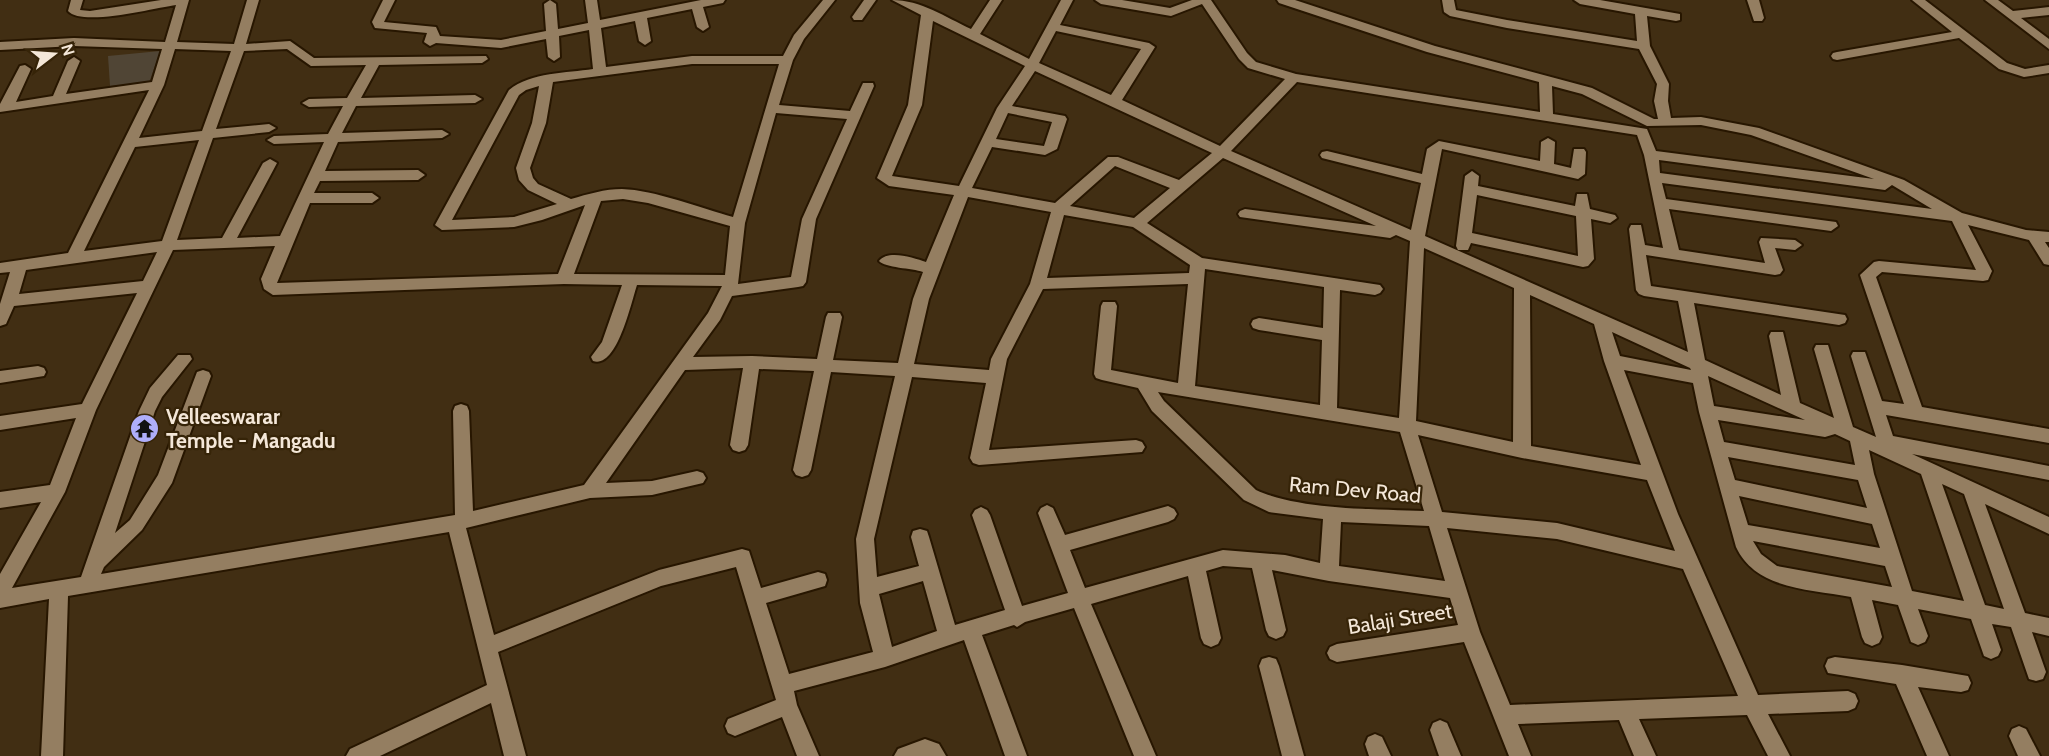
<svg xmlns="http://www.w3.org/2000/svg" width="2049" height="756" font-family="Cabin,sans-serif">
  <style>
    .green { fill: #504535 }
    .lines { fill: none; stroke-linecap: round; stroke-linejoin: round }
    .minor-casing { stroke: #271600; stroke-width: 4 }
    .minor { fill: #947e61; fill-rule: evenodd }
    .labels { text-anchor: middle; stroke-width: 4.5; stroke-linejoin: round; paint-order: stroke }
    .poi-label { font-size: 21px; font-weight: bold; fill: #f4e7d8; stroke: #362408; text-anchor: start }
    .street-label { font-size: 21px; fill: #f4e7d8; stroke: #362408 }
  </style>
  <rect width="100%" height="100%" fill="#412e13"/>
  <path class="green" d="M160 51 149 83 110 86 108 56Z"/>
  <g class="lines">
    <defs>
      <g id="minor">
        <path d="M71 0H83L80 10 90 11 161 0H189L177 42 234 44 247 0H259L246 44 290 41 314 58 486 56 488 59 482 63 379 65 361 98 475 95 482 99 475 103 356 106 342 133 442 130 449 134 442 138 338 142 325 171 418 170 425 175 418 180 320 181 314 193H372L379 198 372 203H310L277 283 558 274 585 205 542 220 514 227 442 230 435 225 509 90C531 72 567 73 593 69L589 30 559 36 560 57 554 61 548 57 546 39 501 48 436 43 430 46 424 42 427 33 375 28 372 22 383 0H395L384 22 436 27 440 36 501 40 546 31 544 4 550 0 556 4 558 29 588 23 585 0H597L600 20 701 0H725L723 3 703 7 709 27 703 31 697 27 692 9 647 18 651 41 645 45 639 41 635 21 601 28 606 67 692 56H783L794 35 823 0H835L804 39 793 60 779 105 850 111 863 83H873L874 86 816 219 806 282 803 286 798 287 732 296 720 320 693 357 752 356 817 359 826 317 828 313H840L842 317 833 360 898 363 913 299 923 272C912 268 885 268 879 261 888 249 914 258 926 262L954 195 889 186 877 178 908 105 921 15 892 0C921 0 945 17 971 29L990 0H1002L980 34 1029 59 1061 0H1073L1060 25 1149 43 1155 47 1122 100 1220 146 1285 79 1248 68 1239 59 1202 4 1171 16 1101 4 1095 0H1122L1170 8 1192 0H1211L1247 53 1256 62 1296 74 1540 112 1539 82 1427 52 1279 3 1277 0H1295L1435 46 1592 88 1654 119H1658L1654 101 1657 84 1639 49 1507 28 1450 16 1444 12 1442 0H1454L1456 10 1507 20 1637 41 1635 14 1580 4 1574 0H1600L1680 14V20L1676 21 1647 16 1650 46 1669 84 1668 101 1671 118 1701 117 1759 128 1904 180 1962 213 2026 230 2049 232V242H2045L2049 248V265L2044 264 2029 240 1968 225 1992 271 1988 280 1983 281 1882 272 1876 277 1922 407 2049 429V443L1886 415 1893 436 2049 466V480L1912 454 2049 517V534L1985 504 2025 613 2049 618V636L2032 632 2046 672 2043 679 2036 681 2029 679 2011 627 1992 624 2001 650 1998 656 1991 659 1984 656 1971 619 1918 609 1928 636 1925 642 1918 645 1911 642 1898 605 1872 600 1882 637 1879 643 1872 646 1865 643 1862 637 1851 597C1810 589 1756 590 1736 547L1699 412 1693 383 1624 370 1678 514 1758 695 1848 691 1855 694 1858 701 1855 708 1848 711 1768 714 1790 756H1768L1747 715 1639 719 1656 756H1634L1619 720 1518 724 1531 756H1509L1464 642 1337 662 1330 659 1327 653 1330 647 1337 644 1458 625 1450 598 1329 581 1272 570 1286 630 1283 636 1276 639 1269 636 1266 630 1252 568 1223 566 1206 571 1221 638 1218 644 1211 647 1204 644 1201 638 1188 576 1091 604 1156 756H1134L1074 608 1025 622 1017 627 1014 625 982 635 1027 756H1005L964 640 885 667 794 691 797 705 819 756H797L782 717 735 736 728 733 725 726 728 719 776 700 736 567 661 586 498 652 526 756H504L491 703 380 756H346L350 749 487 685 449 532 68 596 63 756H41L49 599 0 608V574L41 502 0 508V492L50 485 76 418 0 430V416L82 404 137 293 14 306 6 324 0 326V304L10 272 0 273V263L68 253 149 90 0 112V104L20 66 25 65 31 69 16 102 53 96 68 61 74 57 80 61 66 94 152 82 162 49 74 46 0 50V42L74 38 165 42 176 5C154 8 82 27 68 11ZM933 21 1025 66 997 108 959 186 892 176 922 105ZM1056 31 1141 49 1111 95 1039 63ZM175 49 231 51 202 131 139 138 164 85ZM287 49 311 66 366 65 347 98 309 99 302 103 309 107 343 106 328 134 274 136 267 140 274 144 324 142 280 236 237 238 277 163 270 159 263 163 222 238 177 240 213 138 269 132 276 128 269 124 216 129 244 51ZM692 64H779L733 217C701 208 654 190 622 189 605 189 588 194 571 199L538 184 533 178 530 168 546 123 553 82ZM1035 71 1212 153 1179 180 1118 157H1108L1055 203 972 188 992 147 1045 155 1057 149 1067 119 1065 116 1012 106ZM1297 82 1637 135 1644 155 1663 248 1645 245 1641 225H1631L1629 229 1636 290 1639 294 1644 296 1678 301 1688 352 1425 236 1442 149 1578 179 1585 174 1586 152 1584 149H1574L1571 168 1554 164 1555 142 1548 138 1541 142 1540 161 1439 141 1427 149 1422 174 1327 151 1322 152 1320 155 1322 158 1421 183 1411 230 1231 151ZM539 86 532 123 516 168 519 180 528 190 557 204 514 217 452 220 519 95 526 90ZM1552 86 1582 94 1647 126 1701 125 1751 135 1874 179 1656 151 1647 129 1553 114ZM776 113 847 119 802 219 791 277 738 284 745 223ZM1008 113 1052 122 1044 146 996 139ZM199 140 162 241 84 251 135 147ZM1223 158 1376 226 1245 209 1240 211 1238 214 1240 217 1390 238 1396 235 1410 241 1399 418 1337 408 1340 290 1375 295 1380 293 1383 289 1380 285 1202 258 1147 223ZM1659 160 1885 190 1892 185 1932 209 1660 173ZM1115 166 1170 188 1134 218 1070 206ZM1662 183 1952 221 1976 270 1879 261 1874 262 1860 275 1904 404 1882 401 1865 352H1853L1851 356 1876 437 1853 427 1828 345H1816L1814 349 1834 418 1800 403 1783 332H1771L1769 336 1781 395 1705 360 1694 303 1839 325 1845 323 1847 319 1845 315 1651 286 1646 255 1775 275 1780 274 1783 270 1775 248 1795 250 1802 245 1795 240 1761 238 1759 242 1765 263 1679 250 1669 209 1831 231 1838 226 1836 222 1666 199ZM968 197 1051 212 1030 284 991 359 989 370 914 364 929 299ZM623 199 648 203 730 226 725 275 574 274 601 201ZM1064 215 1133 227 1190 265 1189 273 1047 278ZM275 246 261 279 264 289 273 295 564 284 622 285 602 342 591 357 593 361C617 369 631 303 637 285L722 286 708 313 584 485 473 511 469 411 467 406 461 404 455 406 453 411 455 515 101 574 104 567 142 530 172 483 211 376 209 372 203 370 197 372 158 475 130 520 115 533 155 411 162 397 192 359 190 355H178L150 388 139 411 81 577 12 588 65 492 96 410 173 250ZM1424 248 1514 288 1513 442 1416 421ZM157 252 143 281 19 294 26 270ZM1205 269 1324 287 1323 328 1259 318 1253 320 1251 324 1253 328 1259 330 1322 340 1320 405 1195 386ZM1188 284 1178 383 1111 370 1117 306 1115 302H1103L1101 306 1094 374 1096 378 1102 380 1138 388 1152 411 1244 500 1269 512 1323 519 1320 563 1285 555 1223 550 1085 588 1070 550 1168 522 1174 519 1177 514 1174 509 1168 506 1065 535 1053 508 1047 505 1041 508 1038 513 1068 593 1022 606 990 515 987 510 981 507 975 510 972 515 1005 610 955 625 929 537 927 531 920 529 913 531 911 537 919 566 877 577 874 539 912 377 986 383 970 458 973 463 979 465 1142 452 1145 447 1142 442 1136 440 989 450 1007 359 1043 289ZM1530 295 1594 324 1604 361 1641 465 1531 446ZM1612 332 1690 368 1691 370 1620 356ZM743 368 730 445 733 450 739 452 745 450 748 445 759 369 814 371 793 470 796 475 802 477 808 475 811 470 831 372 895 376 856 539 860 603 873 652 789 674 766 603 825 586 827 580 825 574 818 572 761 588 749 551 742 549 659 570 494 635 466 528 590 498 652 495 703 483 706 478 703 473 697 471 652 481 606 483 685 370ZM1708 376 1805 420 1714 406ZM1158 392 1400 432 1424 511C1376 509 1299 510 1256 490L1164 401ZM1718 420 1825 437 1835 434 1850 441 1855 465 1724 442ZM1418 435 1522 458 1647 480 1675 551 1557 523 1442 512ZM1869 450 1921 474 1964 601 1912 591 1874 474ZM1728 457 1858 480 1867 508 1735 480ZM1942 484 1964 494 2004 609 1985 605ZM1739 496 1872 524 1880 548 1748 525ZM1341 522 1429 526 1445 581 1339 566ZM1447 528 1557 539 1683 569 1738 696 1510 705 1480 632ZM1753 541 1885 566 1892 587 1777 566 1761 554ZM923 581 937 631 892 647 879 594Z"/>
        <path d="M864 0H876L862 20H854L852 17Z"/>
        <path d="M1747 0H1759L1764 18 1762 21H1754Z"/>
        <path d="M1912 0H1925L2007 63 2025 69 2049 65V73L2024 77 1999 69 1959 38 1837 60 1833 59 1831 56 1833 53 1837 52 1952 32Z"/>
        <path d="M1985 0H1998L2013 11 2049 7V15L2021 18 2049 39V49Z"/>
        <path d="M1472 171 1479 176 1478 186 1575 206 1577 194H1587L1590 209 1615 215 1617 218 1610 223 1591 219 1594 259 1588 266 1583 267 1471 243 1468 250H1458L1456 246 1465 176ZM1477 195 1576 216 1578 256 1472 233Z"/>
        <path d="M38 366 44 368 46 372 44 376 0 383V371Z"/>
        <path d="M1269 657 1276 659 1279 666 1304 756H1282L1259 666 1262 659Z"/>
        <path d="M1835 657 1902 665 1968 676 1971 683 1968 690 1961 692 1918 687 1949 756H1927L1896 684 1828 673 1825 666 1828 659Z"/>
        <path d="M1440 720 1447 723 1461 756H1439L1430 730 1433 723Z"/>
        <path d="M2019 726 2026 729 2040 756H2018L2009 736 2012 729Z"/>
        <path d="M1375 734 1382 737 1391 756H1369L1365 744 1368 737Z"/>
        <path d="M925 739 939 744 946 756H894L898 749Z"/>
      </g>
    </defs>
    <use href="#minor" class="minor-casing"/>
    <use href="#minor" class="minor"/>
  </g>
  <defs>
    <symbol id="temple-disc" viewBox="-11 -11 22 22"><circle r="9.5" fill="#afaefa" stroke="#362408"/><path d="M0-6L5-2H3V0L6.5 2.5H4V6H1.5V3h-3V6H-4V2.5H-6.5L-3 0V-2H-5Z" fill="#111"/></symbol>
  </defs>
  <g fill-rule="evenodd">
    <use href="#temple-disc" x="128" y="412" width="33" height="33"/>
  </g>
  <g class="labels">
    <g class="poi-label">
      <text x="166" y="424">Velleeswarar<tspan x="166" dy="24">Temple - Mangadu</tspan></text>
    </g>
    <g class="street-label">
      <text transform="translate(1355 490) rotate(5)" y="7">Ram Dev Road</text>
      <text transform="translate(1400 619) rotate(-9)" y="7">Balaji Street</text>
    </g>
  </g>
  <g transform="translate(54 54) rotate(73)" stroke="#362408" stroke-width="4.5" paint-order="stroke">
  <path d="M0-4.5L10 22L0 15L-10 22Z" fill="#f4e7d8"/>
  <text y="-9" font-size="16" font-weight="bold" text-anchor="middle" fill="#f4e7d8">N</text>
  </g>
</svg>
